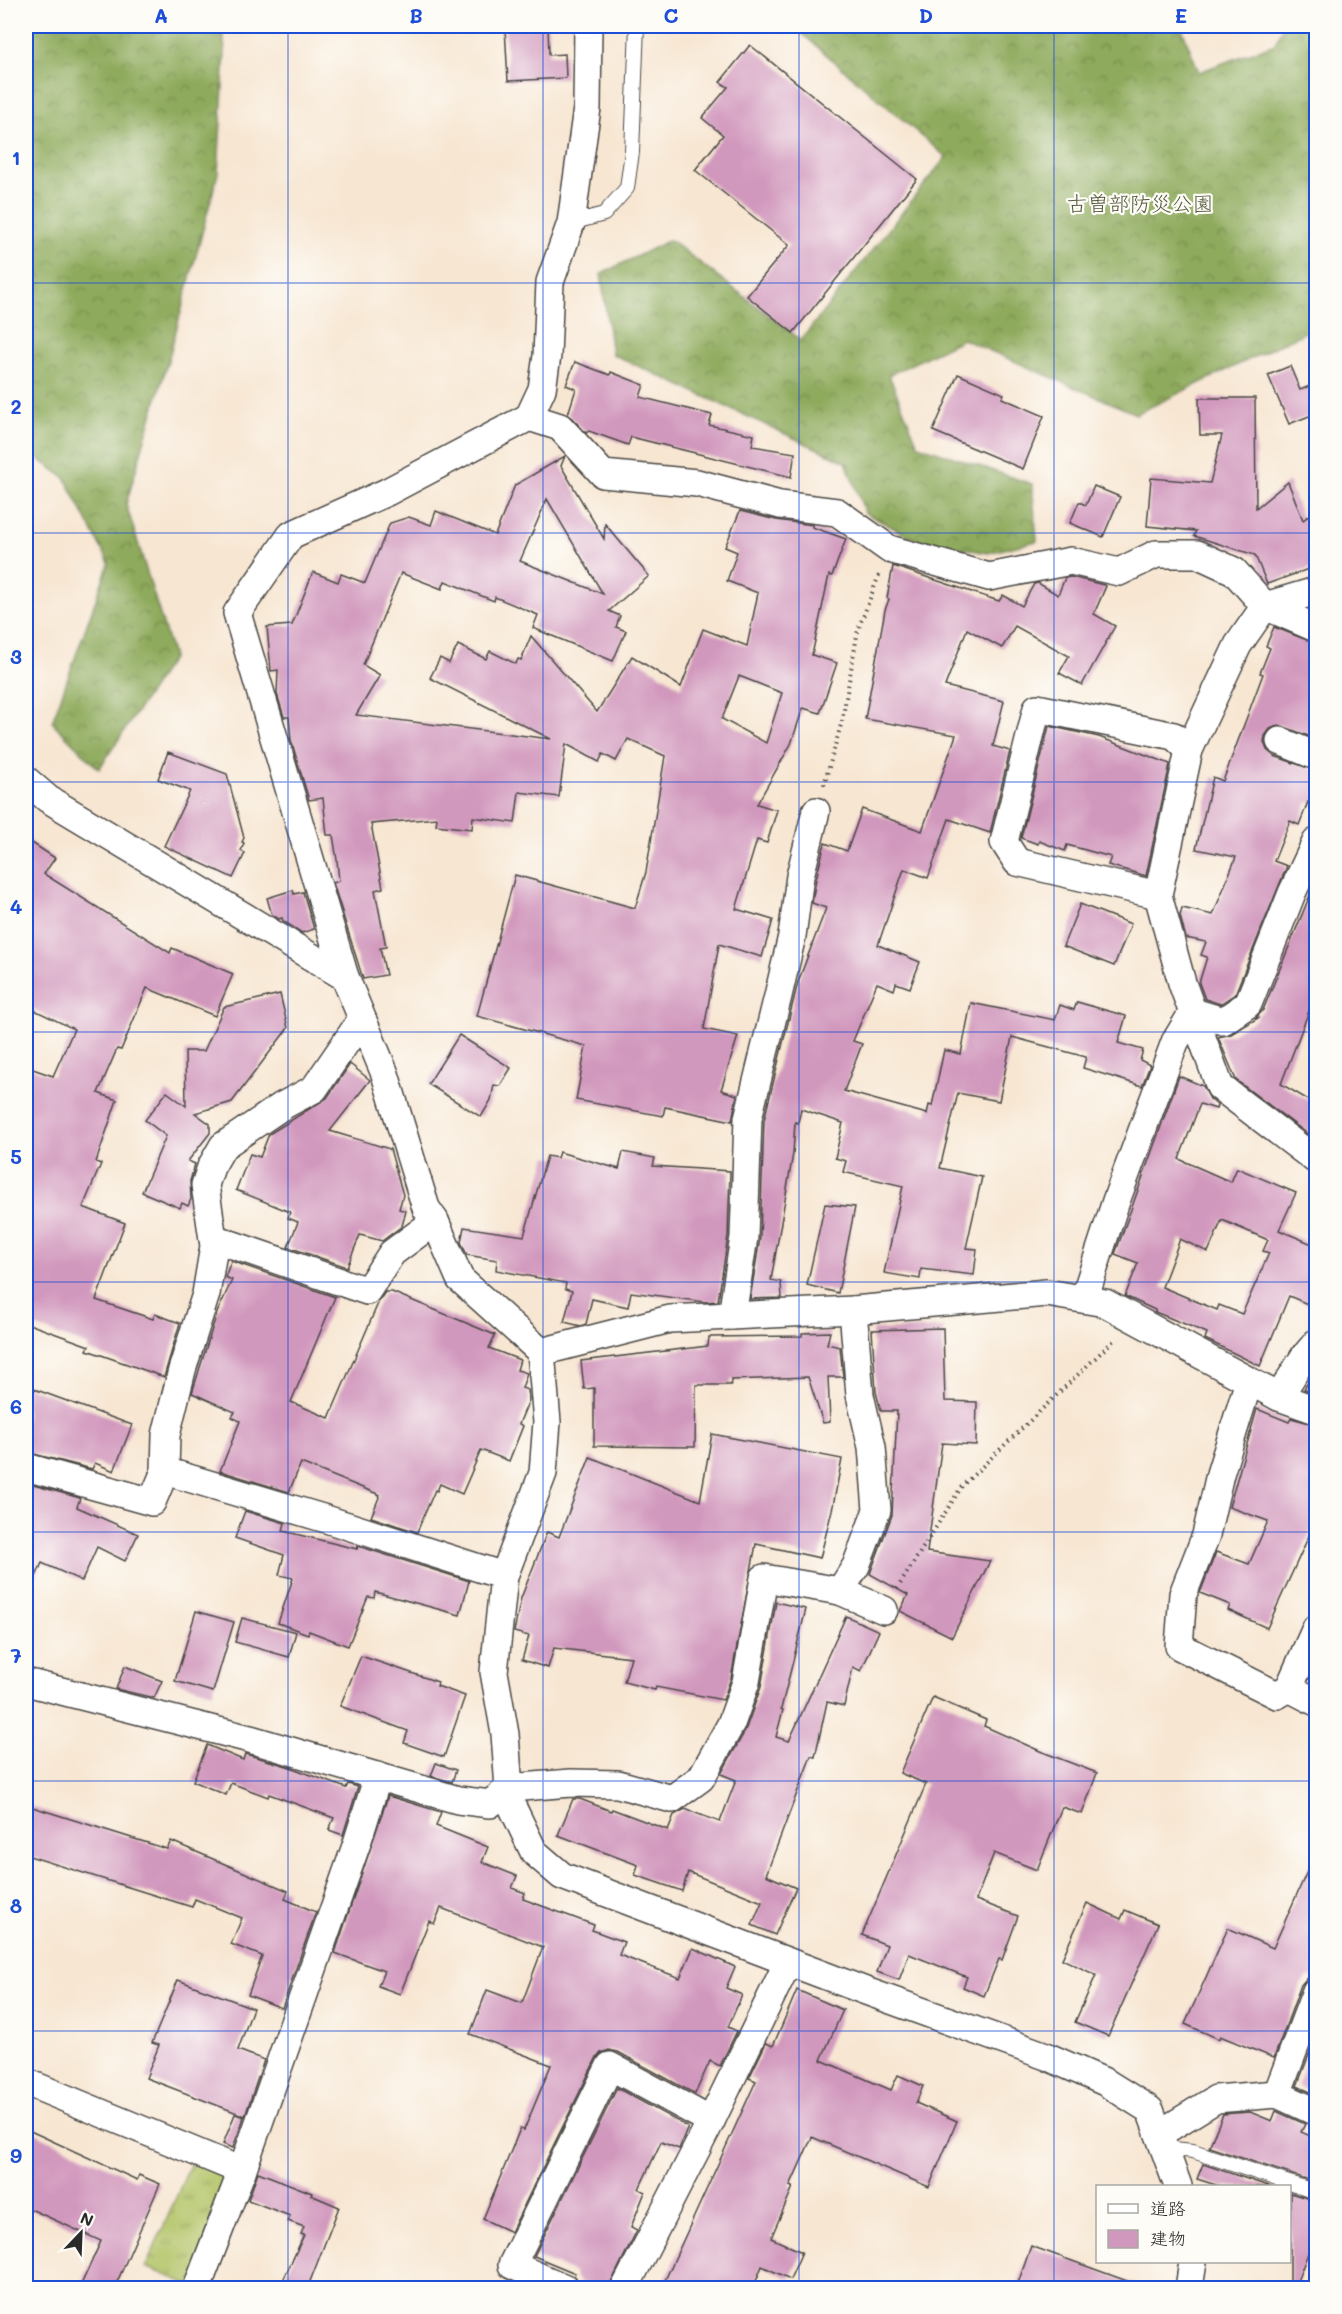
<svg xmlns="http://www.w3.org/2000/svg" width="1342" height="2314" font-family="Mali,'Klee One',sans-serif">
  <style>
    .grass { fill: url(#grass-tufts); stroke: #6f7849; stroke-width: 1.5 }
    .forest { fill: url(#forest-crowns); stroke: #5c6a44; stroke-width: 1.5 }
    .building { fill: #d198bd; fill-rule: evenodd }
    .lines { fill: none; stroke-linecap: round; stroke-linejoin: round }
    .lane-casing { stroke: #4a4744; stroke-width: 16 }
    .street-casing { stroke: #4a4744; stroke-width: 30 }
    .path { stroke: #4a4744; stroke-width: 4; stroke-dasharray: 1.5 4.5; stroke-linecap: butt }
    .lane { stroke: #fff; stroke-width: 14 }
    .street { stroke: #fff; stroke-width: 27 }
    .grid { fill: none; stroke: #1d4ed8; stroke-width: 1.5; stroke-opacity: 0.55 }
    .labels { text-anchor: middle; stroke-width: 4.5; stroke-linejoin: round; paint-order: stroke }
    .park-label { font-size: 21px; fill: #54593d; stroke: #fdfcf7 }
    .neatline { fill: none; stroke: #1d4ed8; stroke-width: 2 }
    .grid-label { font-size: 20px; text-anchor: middle; font-weight: bold; fill: #1d4ed8 }
  </style>
  <defs>
    <pattern id="grass-tufts" width="24" height="20" patternUnits="userSpaceOnUse" patternTransform="scale(1.5)"><rect width="24" height="20" fill="#b3c467"/><path d="M3 7l-1-3M5 7V3M7 7l1-3M15 17l-1-3M17 17v-4M19 17l1-3" fill="none" stroke="#929f55"/></pattern>
    <pattern id="forest-crowns" width="20" height="18" patternUnits="userSpaceOnUse" patternTransform="scale(1.5)"><rect width="20" height="18" fill="#8eaa5c"/><path d="M2 6a3 3 0 1 1 6 0M12 15a3 3 0 1 1 6 0" fill="none" stroke="#748b4c"/></pattern>
  </defs>
  <rect width="100%" height="100%" fill="#fdfcf7"/>
  <filter id="ink" filterUnits="userSpaceOnUse"><feTurbulence type="fractalNoise" baseFrequency=".0167" numOctaves="2"/><feDisplacementMap in="SourceGraphic" scale="12" xChannelSelector="R" yChannelSelector="G"/><feConvolveMatrix kernelMatrix="1 2 1 2 8 2 1 2 1" color-interpolation-filters="sRGB"/></filter>
  <filter id="wash" filterUnits="userSpaceOnUse"><feTurbulence type="fractalNoise" baseFrequency=".008" numOctaves="4" result="noise"/><feDisplacementMap in="SourceGraphic" scale="24" xChannelSelector="R" yChannelSelector="G"/><feGaussianBlur stdDeviation="1.35" result="paint"/><feColorMatrix in="noise" values="0 0 0 0 0 0 0 0 0 0 0 0 0 0 0 0 0 1.4 0 .05"/><feComposite in="paint" operator="in"/></filter>
  <g filter="url(#wash)">
    <rect width="100%" height="100%" fill="#f7e6d2"/>
    <path class="grass" d="M191 2163 242 2171 191 2285 146 2267Z"/>
    <g class="forest">
      <path d="M26 26H222L225 51 218 173 169 357 126 504 173 657 99 769 52 722 109 563 65 478 26 450Z"/>
      <path d="M793 26H1181L1199 72 1275 44 1283 26H1316V327L1136 414 963 339 889 375 918 445 1032 484 1037 541 988 553 916 540 865 513 846 462 612 354 601 274 670 240 801 340 946 157Z"/>
    </g>
    <g id="blocks">
      <g class="building">
        <path d="M548 26 549 55 565 54 566 78 508 81 505 28Z"/>
        <path d="M750 45 917 179 793 333 747 296 789 245 695 170 723 135 702 118 728 87 720 82Z"/>
        <path d="M575 362 610 375 611 372 644 385 640 397 712 415 709 425 754 435 752 446 795 453 791 477 631 437 628 445 589 431 586 433 568 414 576 389 566 385Z"/>
        <path d="M1290 366 1300 390 1317 383V413L1289 424 1268 375Z"/>
        <path d="M958 374 1004 394 1002 398 1044 416 1023 469 933 431Z"/>
        <path d="M1199 398H1255L1256 508 1288 482 1303 520 1317 510V566L1267 584 1255 555 1194 536 1196 531 1147 526 1151 478 1210 483 1222 435H1200Z"/>
        <path d="M565 456 561 466 604 539 605 524 649 576 609 611 620 616 616 627 626 631 613 661 533 628 538 615 495 597 494 601 445 581 442 589 401 573 363 665 380 675 356 715 551 739 430 678 440 658 449 663 458 645 486 659 490 651 516 664 518 659 521 660 531 636 597 712 632 656 681 687 703 629 747 646 758 593 727 581 737 552 725 547 740 511 776 520 813 525 812 527 846 539 832 576 829 575 812 655 837 663 820 713 803 708 791 744 757 804 777 810 767 843 757 840 736 909 773 920 762 957 719 944 704 1029 738 1036 721 1090 737 1095 732 1121 665 1107 663 1116 576 1100 586 1046 477 1016 515 875 635 908 646 872 665 756 628 739 616 761 603 754 599 762 566 744 559 797 519 792 515 823 473 817 472 829 436 825 437 818 371 824 383 888 375 890 386 947 380 948 386 975 363 979 333 883 339 881 337 860 333 835H327L323 798 309 800 291 740 289 717H284L277 694 278 670 271 671 267 627 292 625 313 572 338 582 341 574 365 583 390 523 409 517 431 525 436 511 495 535 515 485ZM547 499 603 594 520 561ZM739 676 782 693 766 743 722 719Z"/>
        <path d="M1094 486 1120 497 1103 537 1070 523 1079 502 1086 505Z"/>
        <path d="M893 566 999 601 1003 595 1022 606 1034 584 1038 583 1058 595 1065 578 1071 577 1104 585 1106 586 1094 614 1115 626 1082 685 1059 673 1069 656 1015 626 1002 648 967 629 945 686 1004 701 993 746 1010 751 990 833 949 819 928 878 904 869 878 945 920 962 910 988 896 983 894 990 877 983 853 1041 862 1044 844 1091 927 1114 929 1105 932 1106 944 1050 961 1054 971 1003 1055 1020 1060 1005 1074 1010 1077 1002 1126 1016 1118 1043 1143 1050 1140 1060 1150 1065 1142 1086 1083 1068 1086 1057 1012 1037 999 1101 958 1093 940 1168 982 1177 966 1248 977 1249 974 1275 921 1269 920 1279 884 1273 903 1186 843 1172 846 1161 835 1158 843 1123 801 1109 798 1123 795 1122 793 1154 771 1280 781 1282 782 1298 750 1299 760 1238 764 1120 798 982 826 908 812 903 816 879 825 843 847 851 862 809 922 831 956 735 865 719 885 610 889 599 887 598Z"/>
        <path d="M1274 627 1317 644V724L1311 737 1279 725 1270 729 1265 736 1264 742 1267 750 1274 756 1317 771V805L1308 802 1299 825 1290 821 1274 861 1287 866 1235 994 1220 1004 1205 999 1199 983 1207 957 1201 955 1206 942 1186 938 1180 916 1182 908 1213 915 1236 857 1196 849 1213 777 1223 781 1263 674 1260 673 1270 648 1266 646Z"/>
        <path d="M1049 726 1099 737 1170 764 1146 876 1108 865 1111 857 1067 845 1065 851 1039 841 1038 844 1021 838Z"/>
        <path d="M168 752 227 774 244 838 242 842 244 843 241 851 245 853 233 878 164 846 190 791 158 779Z"/>
        <path d="M26 839 55 858 44 874 170 953 172 948 233 974 215 1016 147 988 121 1050 117 1049 98 1093 117 1100 96 1162 101 1164 83 1207 125 1223 96 1300 153 1319 155 1314 180 1323 164 1377 87 1350 89 1346 26 1323V1081L30 1068 53 1076 74 1029 26 1006Z"/>
        <path d="M1317 878V990L1281 1084 1317 1105V1141L1236 1080 1218 1037 1231 1034 1258 1018H1256L1263 1010Z"/>
        <path d="M293 890 294 894 303 892 314 929 302 933 283 921 282 918 279 919 272 915 267 898Z"/>
        <path d="M1080 904 1131 924 1114 966 1063 946Z"/>
        <path d="M280 994 288 1028 232 1102 195 1113 210 1124V1133L188 1161 195 1164 190 1181 191 1199 188 1206 182 1203 180 1208 142 1192 166 1136 145 1120 167 1092 186 1106 185 1051H204L224 1007Z"/>
        <path d="M459 1035 511 1068 500 1086 494 1085 491 1100 481 1117 428 1084Z"/>
        <path d="M350 1064 370 1080 330 1131 390 1149 403 1195 399 1209 406 1211 402 1226 382 1241 360 1235 347 1267 288 1247 298 1222 288 1218 290 1212 236 1190 250 1154 260 1157 269 1134 327 1098Z"/>
        <path d="M1179 1076 1203 1086 1210 1099 1217 1105 1216 1109 1200 1104 1179 1159 1231 1182 1237 1168 1296 1193 1279 1230 1317 1246V1308L1289 1296 1260 1366 1205 1339 1207 1333 1155 1312V1310L1125 1296 1138 1263 1115 1254ZM1222 1220 1268 1240 1263 1251 1269 1253 1242 1314 1219 1305 1217 1310 1162 1287 1180 1239 1208 1252Z"/>
        <path d="M559 1152 619 1169 623 1152 655 1158 653 1166 730 1171 728 1236 718 1301 705 1302 631 1292 628 1307 592 1299 586 1324 581 1326 564 1322 572 1291 565 1289 566 1283 496 1270 497 1260 467 1255 461 1242 464 1227 524 1236 547 1156 557 1158Z"/>
        <path d="M825 1204 855 1207 838 1293 807 1285Z"/>
        <path d="M231 1261 335 1297 291 1402 329 1418 379 1301 385 1292H392L495 1335 489 1348 520 1360 517 1370 527 1373 522 1388 528 1390 529 1400 519 1424 523 1426 509 1461 481 1450 462 1494 440 1484 437 1491 435 1490 417 1532 371 1517 380 1495 301 1463 289 1492 220 1471 240 1421 232 1417 235 1412 192 1393 217 1313 232 1280 225 1277Z"/>
        <path d="M943 1328 945 1401 977 1402 976 1445 942 1443 927 1552 990 1561 952 1637 900 1611 908 1595 870 1574 892 1515 897 1411H881L876 1392 872 1330Z"/>
        <path d="M830 1332 827 1344 840 1347 843 1377H828L830 1422 823 1423 808 1377 731 1380V1385H696L695 1447 594 1446V1388L584 1389 581 1361 708 1346 709 1337 802 1336V1333Z"/>
        <path d="M1317 1367V1393L1304 1389Z"/>
        <path d="M26 1386 132 1425 114 1471 95 1463 92 1469 26 1452Z"/>
        <path d="M1257 1409 1289 1422 1291 1418 1317 1425V1518L1267 1628 1228 1610 1230 1605 1200 1593 1216 1552 1249 1564 1268 1521 1229 1507Z"/>
        <path d="M712 1434 842 1459 833 1506 820 1558 756 1544 731 1678 723 1700 656 1687 655 1690 624 1682 631 1657 554 1648 548 1668 522 1660 529 1636 514 1632 521 1598 547 1532 559 1537 590 1457 700 1501Z"/>
        <path d="M26 1483 80 1498 77 1507 138 1534 125 1561 97 1547 82 1581 42 1563 26 1599Z"/>
        <path d="M245 1511 285 1523 283 1531 357 1549 358 1546 469 1581 460 1615 375 1592 374 1598 368 1597 348 1646 309 1631 308 1634 278 1623 293 1578 279 1575 284 1555 235 1538Z"/>
        <path d="M776 1602 806 1609 781 1709 783 1710 776 1737 789 1741 846 1616 879 1631 861 1671 853 1667 844 1706 827 1702 815 1757 811 1756 766 1875 796 1888 775 1935 752 1925 762 1902 688 1872 682 1891 635 1875 638 1865 558 1835 573 1799H580L611 1811 612 1809 668 1830 674 1815 685 1809 720 1822 736 1780 721 1774 745 1731 761 1687Z"/>
        <path d="M196 1611 234 1622 213 1692 175 1681Z"/>
        <path d="M242 1618 296 1632 289 1657 235 1642Z"/>
        <path d="M361 1656 438 1682 437 1686 465 1696 444 1757 404 1743 408 1731 340 1706Z"/>
        <path d="M125 1666 162 1681 154 1698 116 1689Z"/>
        <path d="M933 1697 986 1720 984 1726 1040 1751 1097 1773 1082 1814 1062 1807 1037 1870 994 1853 976 1900 1018 1916 1002 1960 999 1959 984 1996 963 1987 967 1977 909 1954 899 1980 877 1972 887 1945 862 1935 926 1784 900 1773Z"/>
        <path d="M207 1745 243 1760 245 1754 287 1766 346 1788 348 1784 358 1787 343 1835 329 1830 334 1818 269 1794 268 1797 231 1783 226 1795 193 1781Z"/>
        <path d="M436 1763 456 1770 452 1782 431 1776Z"/>
        <path d="M388 1796 441 1812 436 1826 488 1847 482 1862 517 1876 512 1888 525 1893 523 1899 594 1925 592 1930 624 1942 619 1955 680 1978 693 1948 735 1967 726 1988 742 1995 728 2027 737 2031 720 2066 710 2061 695 2094 618 2052 609 2050 601 2053 596 2059 511 2232 483 2219 520 2129 524 2130 551 2065 470 2034 487 1990 522 2003 543 1947 441 1908 434 1924 429 1921 400 1994 378 1986 384 1971 335 1953Z"/>
        <path d="M26 1805 167 1849 171 1841 288 1891 285 1899 316 1912 282 2008 248 1995 262 1956 231 1944 242 1918 195 1899 192 1907 26 1855Z"/>
        <path d="M1317 1849V1976L1307 1978 1301 1985 1274 2058 1220 2036 1219 2039 1185 2024 1228 1928 1273 1948Z"/>
        <path d="M1087 1903 1121 1919 1125 1910 1158 1924 1108 2036 1075 2022 1096 1975 1062 1959Z"/>
        <path d="M178 1980 253 2008 238 2050 264 2060 245 2116 146 2078 159 2045 152 2043Z"/>
        <path d="M797 1990 843 2010 821 2060 891 2090 898 2075 923 2086 916 2103 957 2121 929 2187 812 2137 790 2186 793 2187 771 2238 802 2252 790 2279 762 2266 753 2289H661L756 2081 749 2078 766 2043 773 2046Z"/>
        <path d="M1317 2034V2095L1297 2086Z"/>
        <path d="M617 2088 688 2127 679 2149 661 2142 639 2189 645 2192 631 2227 637 2230 609 2287 598 2282 594 2289 579 2282 574 2275 575 2273 534 2256Z"/>
        <path d="M1276 2111 1305 2124 1301 2132 1317 2139V2183L1209 2147 1223 2114 1250 2112 1272 2121Z"/>
        <path d="M235 2114 244 2117 233 2148 223 2144Z"/>
        <path d="M26 2129 137 2180 139 2175 160 2184 114 2289H79L101 2241 26 2207Z"/>
        <path d="M1203 2164 1271 2187H1222L1197 2179Z"/>
        <path d="M258 2172 312 2193 311 2195 339 2207 307 2289H279L304 2235 301 2234 304 2227 288 2221 290 2216 248 2200Z"/>
        <path d="M1290 2193 1317 2201V2251L1310 2248 1294 2289H1290Z"/>
        <path d="M1031 2246 1141 2286V2289H1016Z"/>
      </g>
    </g>
  </g>
  <g filter="url(#ink)">
    <use href="#blocks" fill-opacity="0" stroke="#4a4744" stroke-width="1.5"/>
    <g class="lines">
      <defs>
        <g id="lane">
          <path d="M571 223 604 214 627 188 632 152 637 26"/>
          <path d="M1164 2148 1193 2151 1316 2192"/>
        </g>
        <g id="street">
          <path d="M588 26 587 108 571 223 550 282 547 356 542 389 529 417 560 427 603 474 697 483 780 505 837 512 889 549 989 577 1071 561 1119 572 1156 554H1197L1234 571 1265 606 1316 628"/>
          <path d="M529 417 387 492 291 535 237 613 345 977 385 1074 426 1208 435 1221 460 1279 541 1352 547 1422 543 1473 504 1576 494 1672 505 1734 510 1802 534 1852 562 1876 863 1990 1046 2056 1105 2082 1150 2110 1178 2186"/>
          <path d="M1316 591 1265 606 1238 645 1189 750 1158 895 1182 983 1220 1087 1316 1160"/>
          <path d="M1280 741 1316 756"/>
          <path d="M26 780 48 799 345 977"/>
          <path d="M1158 895 1017 862 1004 842 1037 708 1174 736 1189 750"/>
          <path d="M213 1238 367 1291 392 1253 435 1221"/>
          <path d="M1084 1299 1116 1201 1175 1042 1193 1012 1223 1021 1248 1004 1292 893 1316 842"/>
          <path d="M732 1316 744 1237 748 1118 778 996 792 936 800 876 816 811"/>
          <path d="M541 1352 670 1319 853 1310 1047 1293 1105 1303 1279 1397 1304 1357 1316 1343"/>
          <path d="M1249 1381 1220 1474 1206 1535 1183 1594 1179 1646 1277 1695 1289 1688"/>
          <path d="M1279 1397 1316 1410"/>
          <path d="M26 1467 152 1502 165 1471 326 1519 504 1576"/>
          <path d="M165 1471 166 1435 182 1370 206 1294 214 1246 205 1185 211 1167 223 1146 282 1106 314 1089 362 1019"/>
          <path d="M840 1591 884 1610"/>
          <path d="M1316 1628 1289 1688 1316 1702"/>
          <path d="M26 1682 250 1739 458 1800 490 1804 509 1788 571 1783 618 1784 672 1799 701 1778 731 1724 746 1682 764 1578 840 1591 856 1566 877 1510 872 1447 860 1395 853 1310"/>
          <path d="M26 2082 242 2171"/>
          <path d="M1277 2094 1316 1991"/>
          <path d="M1159 2134 1216 2099 1277 2094 1316 2112"/>
          <path d="M197 2288 242 2171 357 1843 378 1776"/>
          <path d="M565 2288 512 2265 610 2066 711 2121"/>
          <path d="M625 2288 711 2121 788 1962"/>
          <path d="M1189 2288 1193 2262"/>
        </g>
      </defs>
      <use href="#lane" class="lane-casing"/>
      <use href="#street" class="street-casing"/>
      <g class="path">
        <path d="M824 785 842 721 858 630 879 575"/>
        <path d="M897 1589 962 1486 1116 1338"/>
      </g>
      <use href="#lane" class="lane"/>
      <use href="#street" class="street"/>
    </g>
  </g>
  <path class="grid" d="M288 26V2288M543 26V2288M799 26V2288M1054 26V2288M26 283H1316M26 533H1316M26 782H1316M26 1032H1316M26 1282H1316M26 1532H1316M26 1781H1316M26 2031H1316"/>
  <g class="labels">
    <g class="park-label">
      <text x="1140" y="211">古曽部防災公園</text>
    </g>
  </g>
  <rect width="1342" height="2314" fill="none" stroke="#fdfcf7" stroke-width="66"/>
  <rect x="1096" y="2185" width="195" height="78" fill="#fdfcf7" stroke="#a9a8a5" stroke-width="1.5"/>
  <rect x="1108" y="2204" width="30" height="9" fill="#ffffff" stroke="#a9a8a5" stroke-width="1.5"/>
  <text x="1150" y="2215" font-size="18" fill="#2b2b2b">道路</text>
  <rect x="1108" y="2230" width="30" height="18" fill="#d198bd" stroke="#a9a8a5" stroke-width="1.5"/>
  <text x="1150" y="2245" font-size="18" fill="#2b2b2b">建物</text>
  <g transform="translate(81 2233) rotate(23)" stroke="#fdfcf7" stroke-width="4.5" paint-order="stroke">
  <path d="M0-4.5L10 22L0 15L-10 22Z" fill="#2b2b2b"/>
  <text y="-9" font-size="16" font-weight="bold" text-anchor="middle" fill="#2b2b2b">N</text>
  </g>
  <rect x="33" y="33" width="1276" height="2248" class="neatline"/>
  <g class="grid-label">
    <text x="161" y="23">A</text>
    <text x="416" y="23">B</text>
    <text x="671" y="23">C</text>
    <text x="926" y="23">D</text>
    <text x="1181" y="23">E</text>
    <text x="16" y="165">1</text>
    <text x="16" y="414">2</text>
    <text x="16" y="664">3</text>
    <text x="16" y="914">4</text>
    <text x="16" y="1164">5</text>
    <text x="16" y="1414">6</text>
    <text x="16" y="1663">7</text>
    <text x="16" y="1913">8</text>
    <text x="16" y="2163">9</text>
  </g>
</svg>
